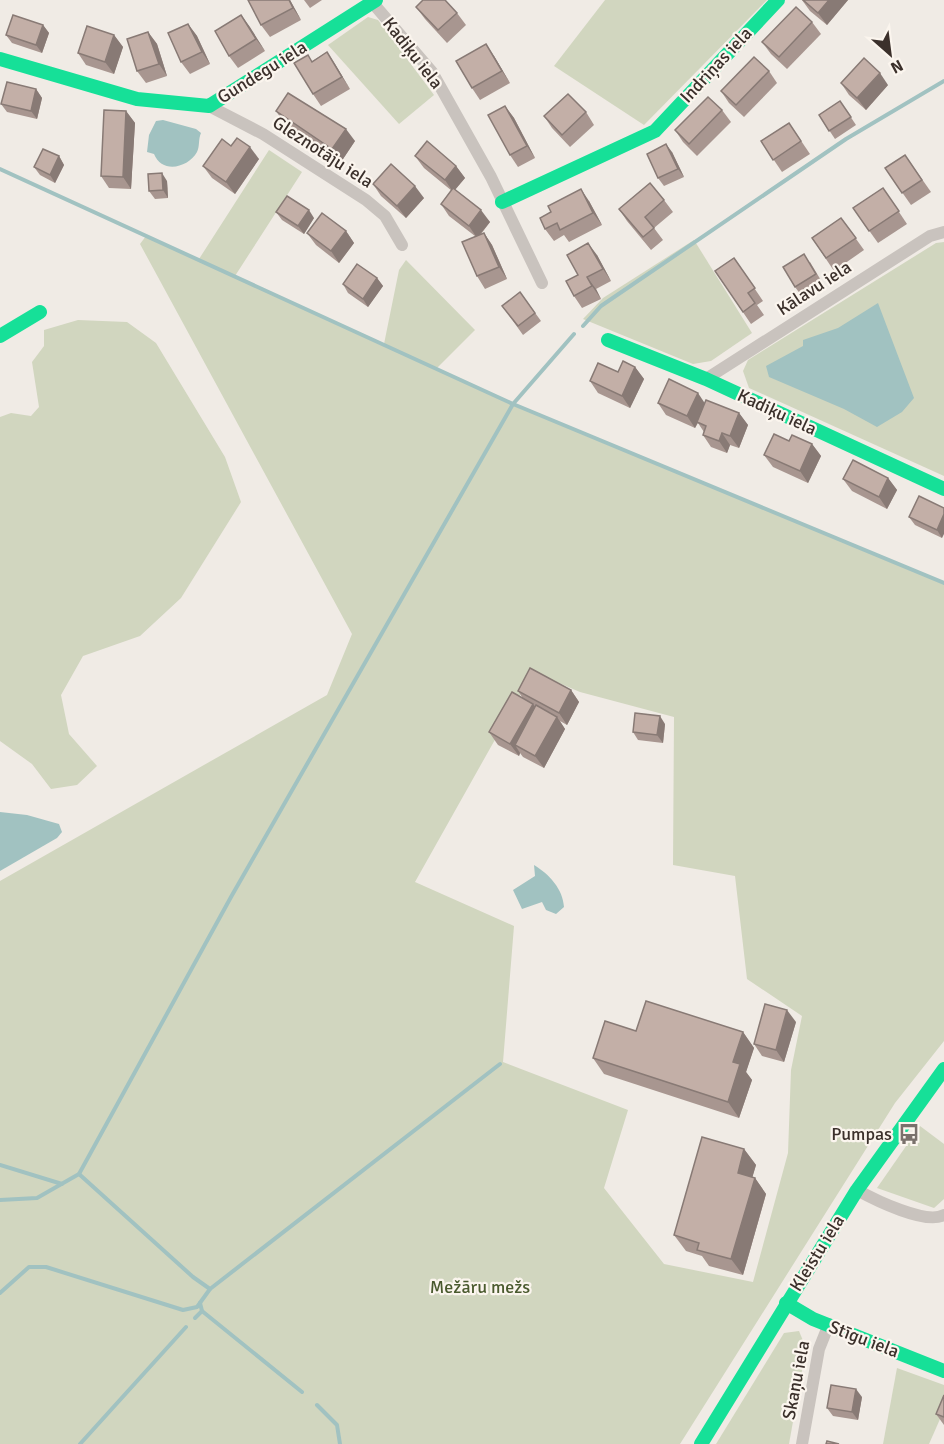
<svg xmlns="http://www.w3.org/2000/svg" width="944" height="1444" font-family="Signika,sans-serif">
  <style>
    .green { fill: #d1d6bf; fill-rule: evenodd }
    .water { fill: #a1c2c1 }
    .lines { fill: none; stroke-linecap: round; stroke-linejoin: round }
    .stream { stroke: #a1c2c1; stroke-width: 4 }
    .street { stroke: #c9c3be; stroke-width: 12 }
    .fast { stroke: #16e098; stroke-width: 14 }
    .wall { fill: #a89690 }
    .shaded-wall { fill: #887a75 }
    .building { fill: #c3afa7; stroke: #887a75; stroke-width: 1.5 }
    .labels { text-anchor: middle; stroke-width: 4.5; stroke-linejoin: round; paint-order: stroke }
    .street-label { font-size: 18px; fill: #3b302b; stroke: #fbf5ee }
    .poi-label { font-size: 18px; fill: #3b302b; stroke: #fbf5ee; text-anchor: end }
    .park-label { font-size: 18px; fill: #4a5a2e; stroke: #fbf5ee }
  </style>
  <rect width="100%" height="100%" fill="#f0ebe5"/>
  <g class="green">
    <path d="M605 0H767L644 125 554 66Z"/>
    <path d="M368 17 378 20 434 95 399 124 328 45Z"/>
    <path d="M269 150 302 172 235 276 384 344 399 270 406 260 475 330 437 368 513 404 944 583V1041L895 1103 680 1444H0V881L327 695 352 634 140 244 146 236 199 259ZM533 672 580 692 674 717 673 865 735 876 747 979 802 1016 791 1070 788 1153 753 1282 664 1264 604 1188 628 1110 503 1062 514 926 415 882Z"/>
    <path d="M694 240 752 333 711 361 693 364 583 319 603 298Z"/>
    <path d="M944 242V476L749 388 743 371 748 360 936 243Z"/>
    <path d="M78 320 127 322 156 343 225 457 241 502 181 598 140 636 83 656 61 695 69 734 97 766 77 785 51 789 32 764 0 741V417L11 413 31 416 39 407 32 362 44 346V330Z"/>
    <path d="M920 1126 944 1144V1199L934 1208 877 1188Z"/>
    <path d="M799 1331 806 1348 789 1444H716L784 1333Z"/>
    <path d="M897 1368 944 1385V1410L929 1444H883Z"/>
  </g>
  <g class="water">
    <path d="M163 120 196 129 201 133C198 140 200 146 197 152 188 168 162 174 154 154L147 152 149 135 156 121Z"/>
    <path d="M878 303 914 398 902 412 877 427 844 409 769 377 766 366 803 346V340L838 328Z"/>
    <path d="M0 812 27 815 59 824 62 832 57 838 0 871Z"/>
    <path d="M534 865C549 874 563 889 564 907L556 914 546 910 542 902 522 909 513 890 535 876Z"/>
  </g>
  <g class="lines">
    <g class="stream">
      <path d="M0 169 513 404 944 583"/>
      <path d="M583 326 601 306 846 139 944 81"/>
      <path d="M0 1165 62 1184"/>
      <path d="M79 1174 193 1277 210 1289 500 1064"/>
      <path d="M0 1200 37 1198 79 1174 231 897 513 404 574 334"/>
      <path d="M0 1293 29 1267H46L183 1310 197 1307 210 1289"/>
      <path d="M200 1303 202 1311 302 1392"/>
      <path d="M195 1318 202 1311"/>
      <path d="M317 1405 337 1425 340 1444"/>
      <path d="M80 1444 186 1327"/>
    </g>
    <g class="street">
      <path d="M372 2 432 72 491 177 542 283"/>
      <path d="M209 106 263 134 366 200 385 216 402 245"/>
      <path d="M706 379 930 236 944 232"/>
      <path d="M857 1190C875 1200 926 1225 944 1215"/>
      <path d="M802 1444 819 1349 829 1324"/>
    </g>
    <g class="fast">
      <path d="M0 59 137 99 209 106 376 0"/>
      <path d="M502 202 655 131 778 0"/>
      <path d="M0 336 40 312"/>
      <path d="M608 340 706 379 944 489"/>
      <path d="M786 1303 813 1319 944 1371"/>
      <path d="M701 1444 857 1190 944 1069"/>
    </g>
  </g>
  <g class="wall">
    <path d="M290 0 301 20 270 37 261 25Z"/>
    <path d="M304 0H322L310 8Z"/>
    <path d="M802 0H848L827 25 810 11Z"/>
    <path d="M416 7 457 13 466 25 447 43 425 19Z"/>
    <path d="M241 15 265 51 238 68 229 56Z"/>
    <path d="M812 22 821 34 787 69 771 54 762 42Z"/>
    <path d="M188 24 197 36 210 64 190 74 181 62Z"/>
    <path d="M43 25 49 33 42 53 12 43 6 35Z"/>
    <path d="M148 32 157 44 167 76 146 83 137 71Z"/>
    <path d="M114 35 123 47 114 74 86 65 78 53Z"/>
    <path d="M327 52 350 89 321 106 313 94 312 61Z"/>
    <path d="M494 56 510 83 480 100 472 88Z"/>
    <path d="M769 71 777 83 744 117 729 103 721 91Z"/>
    <path d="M841 83 888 85 866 110 849 95Z"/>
    <path d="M36 89 42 98 37 119 7 112 1 104Z"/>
    <path d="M840 101 856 125 835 139 819 115Z"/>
    <path d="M505 106 514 118 535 158 518 167 510 155Z"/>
    <path d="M722 110 731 122 697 156 683 142 675 130Z"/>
    <path d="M126 111 135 123 131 189 109 188 101 176Z"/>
    <path d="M276 111 355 141 341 162 284 123Z"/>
    <path d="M586 112 594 125 570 147 552 128 544 116Z"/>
    <path d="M789 123 810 154 782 172 761 141Z"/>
    <path d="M231 146 259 159 235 194 212 178 203 166Z"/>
    <path d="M672 152 684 177 664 186 658 178Z"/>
    <path d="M905 155 931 192 911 205 885 168Z"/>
    <path d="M59 156 64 165 55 183 40 175 34 167Z"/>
    <path d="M415 156 456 166 465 178 455 190 490 222 481 234 484 233 492 245 507 279 485 289 477 276 475 236 449 216 441 204 452 191 424 168Z"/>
    <path d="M167 181 168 198 155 199 149 191Z"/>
    <path d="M373 184 424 198 406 218 381 196Z"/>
    <path d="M883 188 907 224 878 243 853 208Z"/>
    <path d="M664 200 673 212 654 228 663 240 651 250 627 221 619 209Z"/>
    <path d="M589 201 602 225 569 242 564 235 554 241 545 229Z"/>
    <path d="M276 212 314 218 304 234 282 220Z"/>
    <path d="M841 218 864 250 834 271 812 238Z"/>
    <path d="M346 231 354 243 339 263 316 245 307 233Z"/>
    <path d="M597 255 611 281 596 289 601 299 582 308 574 296 578 275Z"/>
    <path d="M734 258 763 301 757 305 764 315 751 324 715 271Z"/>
    <path d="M810 262 822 282 801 295 795 287Z"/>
    <path d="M377 278 383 286 368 307 348 293 343 284Z"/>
    <path d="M520 292 541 321 523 335 508 314Z"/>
    <path d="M635 367 644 379 630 408 598 393 590 381Z"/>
    <path d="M658 403H705L739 413 748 425 739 448 730 445 727 453 711 447 703 435 704 432 698 423 695 428 666 415Z"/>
    <path d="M789 441 812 444 821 456 808 483 773 467 764 455Z"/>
    <path d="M888 478 897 490 887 509 852 491 843 479Z"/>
    <path d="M944 508 942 538 915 525 909 517Z"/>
    <path d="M571 690 579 702 567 725 560 721 565 729 544 768 523 757 520 753 519 756 498 745 489 732 522 697 518 691Z"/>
    <path d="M665 724 663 743 638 740 633 732Z"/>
    <path d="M796 1022 784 1062 762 1056 754 1044Z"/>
    <path d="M636 1031 743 1032 754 1048 746 1072 752 1080 739 1118 604 1074 593 1058Z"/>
    <path d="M744 1149 756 1165 752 1177 755 1178 766 1194 743 1275 709 1266 702 1256 686 1251 674 1235Z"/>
    <path d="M944 1395V1425L936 1414Z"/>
    <path d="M862 1397 858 1420 833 1416 827 1408Z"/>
  </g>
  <g class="shaded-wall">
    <path d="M289 0H290L301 20 293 8Z"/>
    <path d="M829 0H848L827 25 818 13Z"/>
    <path d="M241 15 250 27 265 51 256 39Z"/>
    <path d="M188 24 197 36 210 64 202 52Z"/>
    <path d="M43 25 49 33 42 53 36 45Z"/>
    <path d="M148 32 157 44 167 76 159 64Z"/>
    <path d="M114 35 123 47 114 74 105 62Z"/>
    <path d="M486 44 494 56 510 83 502 71Z"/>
    <path d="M327 52 335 64 350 89 342 77Z"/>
    <path d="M880 73 888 85 866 110 857 98Z"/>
    <path d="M36 89 42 98 37 119 31 111Z"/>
    <path d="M505 106 514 118 535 158 527 146Z"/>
    <path d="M126 111 135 123 131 189 123 177Z"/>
    <path d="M346 129 355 141 341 162 332 149Z"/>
    <path d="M666 144 672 152 684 177 678 169Z"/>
    <path d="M250 147 259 159 235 194 226 182Z"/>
    <path d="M59 156 64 165 55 183 50 175Z"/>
    <path d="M456 166 465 178 453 192 445 180Z"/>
    <path d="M162 173 167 181 168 198 163 190Z"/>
    <path d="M415 186 424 198 406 218 397 206Z"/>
    <path d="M581 189 589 201 602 225 593 213Z"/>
    <path d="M309 210 314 218 304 234 298 226Z"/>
    <path d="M481 210 490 222 477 238 469 226Z"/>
    <path d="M346 231 354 243 339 263 331 251Z"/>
    <path d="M484 233 492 245 507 279 499 267Z"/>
    <path d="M588 243 597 255 611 281 603 269Z"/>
    <path d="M587 277 596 289 601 299 592 286Z"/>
    <path d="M377 278 383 286 368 307 363 299Z"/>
    <path d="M635 367 644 379 630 408 622 396Z"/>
    <path d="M698 393 706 405 695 428 687 416Z"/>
    <path d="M739 413 748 425 739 448 730 436Z"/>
    <path d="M722 433 730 445 727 453 719 441Z"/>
    <path d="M812 444 821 456 808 483 800 471Z"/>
    <path d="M888 478 897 490 887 509 879 497Z"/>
    <path d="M944 514V534L942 538 937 530Z"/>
    <path d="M571 690 579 702 567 725 559 713Z"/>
    <path d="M533 704 542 716 515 745 520 753 519 756 510 744Z"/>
    <path d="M660 716 665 724 663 743 657 735Z"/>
    <path d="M557 717 565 729 544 768 535 756Z"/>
    <path d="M787 1010 796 1022 784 1062 776 1050Z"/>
    <path d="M743 1032 754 1048 746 1072 752 1080 739 1118 728 1102 733 1062Z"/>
    <path d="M744 1149 756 1165 749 1189 738 1173Z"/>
    <path d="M755 1178 766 1194 743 1275 731 1259Z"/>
    <path d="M856 1389 862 1397 858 1420 852 1412Z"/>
  </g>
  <g class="building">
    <path d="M248 0H289L293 8 261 25Z"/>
    <path d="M423 0H445L457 13 438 30 416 7Z"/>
    <path d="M803 0H829L818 13Z"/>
    <path d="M796 7 812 22 779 57 762 42Z"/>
    <path d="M13 15 43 25 36 45 6 35Z"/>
    <path d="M241 15 256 39 229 56 215 31Z"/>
    <path d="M188 24 202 52 181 62 168 33Z"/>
    <path d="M87 26 114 35 105 62 78 53Z"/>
    <path d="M148 32 159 64 137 71 127 39Z"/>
    <path d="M486 44 502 71 472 88 456 61Z"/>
    <path d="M327 52 342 77 313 94 294 63 308 55 312 62Z"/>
    <path d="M754 57 769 71 736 105 721 91Z"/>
    <path d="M864 58 880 73 857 98 841 83Z"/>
    <path d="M7 82 36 89 31 111 1 104Z"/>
    <path d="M288 93 346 129 332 149 276 111Z"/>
    <path d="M568 94 586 112 562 135 544 116Z"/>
    <path d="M708 97 722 110 689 144 675 130Z"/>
    <path d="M840 101 851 117 829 131 819 115Z"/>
    <path d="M505 106 527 146 510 155 488 115Z"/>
    <path d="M104 110 126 111 123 177 101 176Z"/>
    <path d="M789 123 801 141 773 160 761 141Z"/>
    <path d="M237 138 250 147 226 182 203 166 222 139 231 146Z"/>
    <path d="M427 141 456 166 445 180 415 156Z"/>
    <path d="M666 144 678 169 658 178 647 154Z"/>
    <path d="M43 149 59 156 50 175 34 167Z"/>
    <path d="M905 155 922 180 902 193 885 168Z"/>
    <path d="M391 164 415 186 397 206 373 184Z"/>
    <path d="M162 173 163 190 149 191 148 174Z"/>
    <path d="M650 183 664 200 645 217 654 228 643 237 619 209Z"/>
    <path d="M453 188 481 210 469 226 441 204Z"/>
    <path d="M883 188 899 211 869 231 853 208Z"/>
    <path d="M581 189 593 213 560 230 557 223 545 229 540 218 551 212 548 206Z"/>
    <path d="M287 196 309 210 298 226 276 212Z"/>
    <path d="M322 213 346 231 331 251 307 233Z"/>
    <path d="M841 218 856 238 826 258 812 238Z"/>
    <path d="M484 233 499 267 477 276 462 242Z"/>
    <path d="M588 243 603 269 587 277 592 286 574 296 566 281 578 275 567 255Z"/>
    <path d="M804 254 816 274 795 287 783 267Z"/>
    <path d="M734 258 755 288 748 293 755 303 743 312 715 271Z"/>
    <path d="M357 264 377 278 363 299 343 284Z"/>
    <path d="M520 292 535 313 518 326 502 306Z"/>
    <path d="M623 361 635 367 622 396 590 381 598 363 618 372Z"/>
    <path d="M669 379 698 393 687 416 658 403Z"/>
    <path d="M706 400 739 413 730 436 722 433 719 441 703 435 706 426 697 422Z"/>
    <path d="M774 434 789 441 792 435 812 444 800 471 764 455Z"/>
    <path d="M853 460 888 478 879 497 843 479Z"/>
    <path d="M919 496 944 508V514L937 530 909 517Z"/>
    <path d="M530 668 571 690 559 713 518 691Z"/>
    <path d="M512 692 533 704 510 744 489 732Z"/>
    <path d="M536 705 557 717 535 756 515 745Z"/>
    <path d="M635 713 660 716 657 735 633 732Z"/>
    <path d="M646 1001 743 1032 733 1062 740 1064 728 1102 593 1058 605 1021 636 1031Z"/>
    <path d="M765 1004 787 1010 776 1050 754 1044Z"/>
    <path d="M702 1137 744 1149 738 1173 755 1178 731 1259 697 1250 699 1243 674 1235Z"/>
    <path d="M831 1385 856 1389 852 1412 827 1408Z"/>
    <path d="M944 1395V1417L936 1414Z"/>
    <path d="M827 1441 839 1444H826Z"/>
  </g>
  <defs>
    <symbol id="bus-bare" viewBox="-9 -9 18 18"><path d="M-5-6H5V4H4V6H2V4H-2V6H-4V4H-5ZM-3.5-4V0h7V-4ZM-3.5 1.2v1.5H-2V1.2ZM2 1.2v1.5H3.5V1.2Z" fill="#7a716c" stroke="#fbf5ee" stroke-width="2.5" paint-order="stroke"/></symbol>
  </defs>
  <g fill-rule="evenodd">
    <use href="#bus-bare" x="894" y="1119" width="30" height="30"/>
  </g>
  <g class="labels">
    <g class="street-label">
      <text transform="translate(413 53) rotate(52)" y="6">Kadiķu iela</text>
      <text transform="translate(716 65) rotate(-47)" y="6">Indriņas iela</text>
      <text transform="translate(262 72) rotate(-32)" y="6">Gundegu iela</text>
      <text transform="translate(323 152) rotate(33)" y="6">Gleznotāju iela</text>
      <text transform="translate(814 288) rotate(-33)" y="6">Kālavu iela</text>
      <text transform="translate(777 412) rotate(25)" y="6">Kadiķu iela</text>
      <text transform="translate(817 1253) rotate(-58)" y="6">Kleistu iela</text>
      <text transform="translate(864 1339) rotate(21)" y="6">Stīgu iela</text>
      <text transform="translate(796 1380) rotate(-79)" y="6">Skaņu iela</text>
    </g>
    <g class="poi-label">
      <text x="892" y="1140">Pumpas</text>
    </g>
    <g class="park-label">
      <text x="480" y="1293">Mežāru mežs</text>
    </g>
  </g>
  <g transform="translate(890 54) rotate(152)" stroke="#fbf5ee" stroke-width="4.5" paint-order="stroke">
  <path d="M0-4.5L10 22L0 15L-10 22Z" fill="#3b302b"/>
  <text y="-9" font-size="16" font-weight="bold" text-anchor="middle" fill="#3b302b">N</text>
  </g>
</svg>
